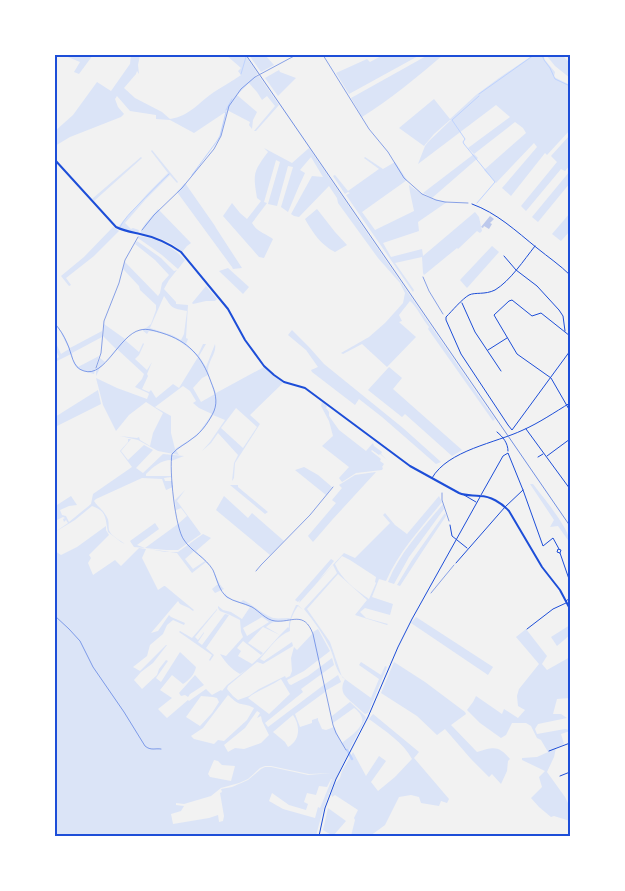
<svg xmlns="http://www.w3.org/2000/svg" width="625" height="891" font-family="'Work Sans',sans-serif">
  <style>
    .green { fill: #dbe4f7; fill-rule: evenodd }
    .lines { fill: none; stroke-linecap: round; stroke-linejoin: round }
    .stream { stroke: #bfd3fe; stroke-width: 1 }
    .canal { stroke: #bfd3fe; stroke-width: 2.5 }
    .building { fill: #bdc9ec }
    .path { stroke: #1d4ed8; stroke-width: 0.5 }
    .minor { stroke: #1d4ed8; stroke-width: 1 }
    .tertiary { stroke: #1d4ed8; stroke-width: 1 }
    .secondary { stroke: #1d4ed8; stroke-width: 2 }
    .rail { stroke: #7290e2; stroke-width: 1 }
    .neatline { fill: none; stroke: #1d4ed8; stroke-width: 2 }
  </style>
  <rect width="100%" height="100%" fill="#f2f2f2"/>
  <g class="green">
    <path d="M63 55H93L79 74 74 72 80 62Z"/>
    <path d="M131 55H140L138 65 139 74 137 71 136 74 124 88 135 98 162 112 170 119C190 116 199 102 214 92 223 86 233 81 241 75L238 71 241 68 226 55H245L258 74 255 76 256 77 259 76 279 105 256 131H254L275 106 267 96 262 100 257 92 249 83 237 95 257 112 253 120 252 129 249 125 250 122 227 110 226 113H224L194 133 170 120 156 119V115L130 111 117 96 115 99 118 107 124 114 121 117 70 137 55 146V131L73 115 97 82 111 91 130 64Z"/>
    <path d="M249 55H265L274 65 261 72Z"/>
    <path d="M383 55H420L349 94 336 73 367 59 370 62Z"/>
    <path d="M428 55H443C417 77 391 99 362 117L351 98Z"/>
    <path d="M533 55H543L545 60 555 72 554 77 570 85V130L547 155 545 153 511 196 502 188 537 147 534 143 496 183 484 170 526 133 523 128 515 122 474 154 478 158 432 198 423 193 474 154 468 148 510 117 496 105 418 164 425 146 428 142 451 120H450L434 134 424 146 399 128 434 99 450 119 476 95 499 78Z"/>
    <path d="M546 55H562L570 63V78L555 66Z"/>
    <path d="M279 70 280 72 296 78 278 96 265 78Z"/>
    <path d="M570 135V165L565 171 561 169 526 211 521 206 557 162 551 156Z"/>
    <path d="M264 148 292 163 309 148 487 408 495 419 493 421 428 329 429 327C422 319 418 308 410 301L399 315 402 321 399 322 416 337 387 367 362 344 343 354 341 353 369 337 385 323 403 303 405 293 400 283 378 258 338 203 337 198 329 186 299 217 294 216 291 214 312 176 323 177 311 157 300 170 305 173 299 186 288 212 281 207 293 167 288 166 277 206 268 204 280 162 276 160 264 202 267 203 252 223C257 232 265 233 273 239L264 258 259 257 223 216 232 203 240 213 247 219 261 201 257 198C253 174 253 172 268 152Z"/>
    <path d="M152 150 178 182 177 183 170 175 145 200 125 223 131 229 133 228 139 230 138 233 127 231 118 227 148 193 168 173 151 151Z"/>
    <path d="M141 157 142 158 94 201 92 199Z"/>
    <path d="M365 157 383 169 395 162 407 180 362 212 375 230 414 211 410 192 409 185C424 196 429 199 447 202L418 222 419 231 383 243 391 257 422 249 423 256 475 212 479 217 482 231 480 233 477 231 458 249 457 248 424 275 423 273 422 257 395 263 414 290 413 292 346 195 350 193 348 192 345 194 333 176 335 175 348 191 379 169 364 158Z"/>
    <path d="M570 171V183L538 222 532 217Z"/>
    <path d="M185 183 215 226 216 228 242 268 233 269 232 267 177 192Z"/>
    <path d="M158 209 191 243 187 246 182 252C171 240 155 237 140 233L145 224Z"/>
    <path d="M317 209 335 232 347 245 335 252C321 245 313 233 305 219Z"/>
    <path d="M570 213V231L561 241 552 234Z"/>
    <path d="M113 227 119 231 94 256 66 278 71 285 69 286 61 276 84 257Z"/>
    <path d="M139 236C157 238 173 247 185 260L178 269 162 255 138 238Z"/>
    <path d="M137 241 161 258 174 271 177 270 169 280 164 289 176 302V304L188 305 186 338 188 339 186 344 198 355 203 344H206L199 356 206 367 215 344C217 353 208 361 208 370 208 377 214 387 216 393L264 367 283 383 250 415 260 424 235 463 234 478 232 481 234 463 238 455 218 433 211 443 202 451 210 442 225 420 213 415 204 428 197 436 176 450 179 455 158 451 138 440 120 436 137 438 139 437 140 440 150 446 153 433 163 413 146 402 129 415 116 431 103 405 96 378 117 388 147 399 149 394 148 393 135 387 142 379 144 374 117 349 100 368 96 376V370L100 358 105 362 116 349 103 336 104 324 125 339 132 333 146 328 151 324 156 310V305L140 290 139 286 123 269 125 262 158 296 160 293 162 283 169 275 155 260 135 244ZM164 296C173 309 171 308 187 311L184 334 181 340 172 335 150 328ZM142 330 147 334 149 331C168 332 185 343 198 357L179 388 173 384 156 398 151 390 149 392 142 389 148 376 147 374 152 362 147 370 135 359 139 355 144 344 143 343 139 352 125 340 132 333ZM208 375 215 394 201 402 193 388 202 378ZM183 386 190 391 196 401 193 403 199 408 212 414 200 431 194 437 175 449 171 433V416L155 407ZM236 408 257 427 243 448 221 428Z"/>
    <path d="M492 246 499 252 467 288 460 280Z"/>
    <path d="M228 268 249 287 243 294 219 271Z"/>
    <path d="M206 286 217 299 215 301H206L193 304 192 303Z"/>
    <path d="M55 322 64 336 70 348 102 331V337L72 353 73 360 78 367 99 356 94 374C79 369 75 372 71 354L55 362V360L59 357 55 348V341L61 354 69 349 60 331 55 324Z"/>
    <path d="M292 330 309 347 324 364 403 428 441 462 436 464 382 417 359 399 355 405 312 372 311 370 318 367 306 350 288 335Z"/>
    <path d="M389 367 402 378 393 389 462 450 452 456 405 414 402 417 368 390Z"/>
    <path d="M98 390 101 404 55 427V417Z"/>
    <path d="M322 402 327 406 326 408 329 412V416L339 430 366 451 373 443 374 446 382 452 381 454 387 460 380 454 379 455 372 450 371 451 381 459 380 461 384 464 382 467 383 468 382 470 356 473 342 482 339 478 349 467 322 446 333 436 329 421 321 406Z"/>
    <path d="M128 439H131L121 451 128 460 144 445 153 450 136 468 143 473 163 454 184 456 171 461V460C161 460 153 467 146 474V476H171V477L164 478 165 481H172L173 487 166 490 162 479 142 478 96 499 94 501C97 506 102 509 105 514 110 521 108 523 109 530 111 536 120 540 125 544L121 542 108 532C105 518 107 511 92 506L75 520 55 532 68 523 66 520 64 522 63 519 65 518 63 517 55 521V503L57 505 71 496 77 505 69 506 60 510 62 515 66 516 69 522 91 504 93 494 132 467 120 451 128 442Z"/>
    <path d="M304 467 318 475 332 487 326 495 295 470Z"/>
    <path d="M376 472 332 520 313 542 308 536 336 503 332 500 342 488 339 485 355 475Z"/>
    <path d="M530 484H533C542 496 570 529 570 543L558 526 550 527 554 520Z"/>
    <path d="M230 485H238V487L268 512 265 514Z"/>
    <path d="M185 490 177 501 201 534 178 550H166L134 547 130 541 155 523 159 529 137 545 145 548 178 524 187 516 181 508 176 510 175 500Z"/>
    <path d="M224 496 248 518 252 513 284 541 270 555 216 510Z"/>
    <path d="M439 496 442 502C422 527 399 551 386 581L379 579 372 597 393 604 390 615 365 608 360 612 366 618 388 624 387 625 355 615 367 600 338 574 307 609 330 642 342 677 371 698 379 679 359 665 361 662 381 675 385 666 387 667 368 713 365 714C362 711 359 709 356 706 346 697 338 693 345 679 335 672 335 659 330 648 323 634 314 621 304 609L337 573 333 565 299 603 300 600 298 602 295 600 331 559 334 561 318 581 344 553 355 558 390 523 383 515 385 513 395 525 407 534ZM342 556 350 560 376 577 375 582 376 583 369 599C356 590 341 579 335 564Z"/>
    <path d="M443 504 444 509 409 557 394 584 388 582C400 552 423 528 443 504Z"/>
    <path d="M445 513 446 516 422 552 400 586 397 585 412 560Z"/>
    <path d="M106 526V530L109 535 89 555 91 558 88 563 93 575 115 560 121 566 139 548 146 549 142 558 158 590 164 586H165L194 610 193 611 189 608 180 604 178 601 151 633 158 631 169 615 171 617 185 623 184 625 173 620 167 625 163 634 150 645 147 656 133 667 140 671 166 645H167L153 663 141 672 134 680 142 689 157 675 159 669 166 660 168 661 156 678 161 682 180 652 196 667C195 674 189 680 183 684L172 675 160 690 172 698 158 709 167 718 188 700 189 701 206 689 212 695 221 690 222 691 227 685 246 670 240 674C231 669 226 663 220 654L226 656 243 637 241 632 240 620 230 615 220 611 218 608V606L223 610 231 612 242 619 250 607 227 598 224 595 225 593C228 599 235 600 241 602L243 600C253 605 262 614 273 618 278 619 284 618 290 618L289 620C279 622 275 619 266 627L280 635 288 627 289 628C288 621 293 612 296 605H298L303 610 298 606C293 613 289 622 290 631 278 635 269 649 260 659L264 661 292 642 293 646 263 664 257 662 228 686 227 689 233 696 238 700 249 696 259 689 285 676 286 678 290 676 292 671 291 658 294 647 297 650 313 633V635V632L318 629 330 651 304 671 287 680 289 684 291 685 308 676 332 658 334 665 301 689 303 692 265 723 268 727 325 684 338 675 341 682 325 691V692L295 714 300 727 312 723V720L318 718V720L322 729 326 730 334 727 348 755C332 783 324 804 316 836H314V833L313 836H55V551L61 555 77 547ZM262 617 269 622 247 636 243 628ZM263 627 280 635 262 655 252 664 238 656 241 651 237 648 243 641 261 655 263 653 248 643ZM281 679 290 694 269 714 248 698C258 690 271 686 281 679ZM224 693C230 695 232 700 238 703 243 705 247 704 254 708L247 720 224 741 218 740 214 744 194 739 191 736 203 728 228 695ZM201 696 213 697 217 698 219 702 212 713 200 726 186 717ZM257 711 260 713 257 718 261 716 262 721 269 735 261 743 244 749 235 748 228 752 224 745 245 728ZM293 715C300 725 301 740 288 747L285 742 273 732ZM214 760 218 761 222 765 235 766 231 781 210 777 208 774ZM265 766H271L309 774 332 773 308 775 271 767H265L261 769 248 780 232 787 221 789 222 792 220 793 224 816 223 821 219 822 218 815 209 818 173 824 171 814 181 811 184 806 176 805V803L184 804 211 796 221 788 239 783 248 779 260 768ZM331 779H332L320 808 318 807 315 818 283 809 269 801 272 793 289 805 306 810 308 804 304 802 307 793 316 795 319 786 327 787Z"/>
    <path d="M203 534 211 538 196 551C201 556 208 562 212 569 217 576 218 584 224 589L215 593 212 589 218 584 212 569 206 562 192 573 177 553 149 549 165 552H178ZM194 551 205 561 193 569 185 559Z"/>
    <path d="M217 609V610L195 637 198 640 204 632V633L198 642 202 645 225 614 229 615 206 648 214 655 210 661 209 660 212 655 179 632 180 631 192 638Z"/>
    <path d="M416 617 493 667 488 675 411 623Z"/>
    <path d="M570 625V635L557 646 551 637Z"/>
    <path d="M526 629 547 656 542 664 547 670 570 657V698L557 699 553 714H561L567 718 538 724 535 729 537 734 565 729 570 730V731L561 734 564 744 556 748 554 757 547 772 565 797 570 807V821L554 816 551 817 539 807 531 798 542 787 539 777 545 771 522 760V758L537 757 548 752 541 740 537 738 531 726 526 723H512L506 735 501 738 480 723 467 710 473 702 476 696 502 714 504 709 518 718 525 710 518 706 517 696 519 689 539 664 516 637Z"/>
    <path d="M394 662 425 682 465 712 466 714 451 725 477 752C494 747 498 745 510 759L508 761 507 771 501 784 492 774 489 777 471 759 445 729 437 735 417 716 381 693Z"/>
    <path d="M195 675 204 685 190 694 188 697 185 695 181 696 179 693Z"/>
    <path d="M350 702 365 716 366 718 348 752 342 743C348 738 365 727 362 718 361 714 357 710 354 708L333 723 332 716Z"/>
    <path d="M373 714 419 752 414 758 449 799 447 803 441 801 439 806 421 803 419 797 411 795 399 797 385 825 370 836H351L355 820 354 818 358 810 335 795 332 797 331 794 335 784 340 778 342 771 353 752 366 776 379 756 386 761 371 782 378 791 395 777 412 759C404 743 384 730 369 719Z"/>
    <path d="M328 808 346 821 333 836 323 830Z"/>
  </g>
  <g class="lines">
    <g class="stream">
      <path d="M542 55 544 60 550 68 555 79 570 86"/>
      <path d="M241 74 246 57"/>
      <path d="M479 94 534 55"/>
      <path d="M226 110 232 99"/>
      <path d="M192 175 217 141 220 136 226 112"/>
      <path d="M477 203 495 182 464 144 463 142 465 139 452 120 479 96"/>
      <path d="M120 227C124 219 131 212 138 205 148 195 158 184 169 174"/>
    </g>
    <path class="canal" d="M347 750 352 759"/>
  </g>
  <path class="building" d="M490 216 494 219 490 223 492 224 489 229 484 226 483 228 481 227Z"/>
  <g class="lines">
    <g class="path">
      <path d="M323 55 369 129 388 152 404 178 422 194 436 200 445 202 468 203"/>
      <path d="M142 230 154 215 182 188 214 149 221 136 229 106 241 89 255 77 296 55"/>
      <path d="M423 277 429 291 443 314"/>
      <path d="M55 324C60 329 64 336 67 343 72 353 72 368 84 371 105 378 119 335 140 330 147 328 155 331 162 333 188 341 202 356 211 382 215 392 218 401 214 411 210 420 202 432 193 438 186 444 178 447 172 454 169 469 175 528 184 540 191 551 206 558 213 570 217 579 219 591 227 597 234 602 244 603 252 607 259 611 266 620 275 621 291 623 304 610 313 634L333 725 336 733 346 750"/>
      <path d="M96 368 101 353 104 321 119 283 125 260 138 237"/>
      <path d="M442 493V500L449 521"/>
      <path d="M256 571 261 565 310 515 333 487"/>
      <path d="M431 593 454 565"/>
      <path d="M55 616 69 629 80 641 93 667 124 712 145 746C151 751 155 748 161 749"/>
    </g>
    <g class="minor">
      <path d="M472 204C497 213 516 231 537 248 548 257 560 265 570 275"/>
      <path d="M535 246C524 260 510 281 495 290 485 295 475 292 469 295 462 299 452 311 446 317V320L461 354 508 425 512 430 570 351"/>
      <path d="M504 256 516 270 537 286 559 310 563 316 565 331"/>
      <path d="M462 303 475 332 501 371"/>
      <path d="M570 336 541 313 532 316 512 300 509 301 494 315 517 354 551 378 570 411"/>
      <path d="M488 350 507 338"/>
      <path d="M526 429 570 489"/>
      <path d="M497 432C503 437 508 443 508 451"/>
      <path d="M547 456 570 439"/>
      <path d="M538 457 543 454"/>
      <path d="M464 495 476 502"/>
      <path d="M481 495 503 456 508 453 523 490 543 546 553 538 559 549"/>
      <path d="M450 525 452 536 467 548"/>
      <path d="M560 553 561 550 558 549 557 552 560 553 570 582"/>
      <path d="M456 563 505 507 523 490"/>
      <path d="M566 601 570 598"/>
      <path d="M527 629 553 609 566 603"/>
      <path d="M549 751 570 743"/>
      <path d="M560 776 570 772"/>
    </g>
    <g class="tertiary">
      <path d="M432 478C448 450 496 443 523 430 539 423 555 412 570 403"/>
      <path d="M319 836 325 808 336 779 368 717 398 647 412 619 480 497"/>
    </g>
    <path class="secondary" d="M55 160 116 227C124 231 131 232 140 234 155 237 168 243 181 252L228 309 245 340 264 366 274 375 284 382 305 388 410 466 459 493C466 496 472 495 480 496 490 496 502 503 509 511L542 567 560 590 570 609"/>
    <path class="rail" d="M246 55 570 526"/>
  </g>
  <rect width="625" height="891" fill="none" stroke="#ffffff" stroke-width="112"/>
  <rect x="56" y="56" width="513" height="779" class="neatline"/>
</svg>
